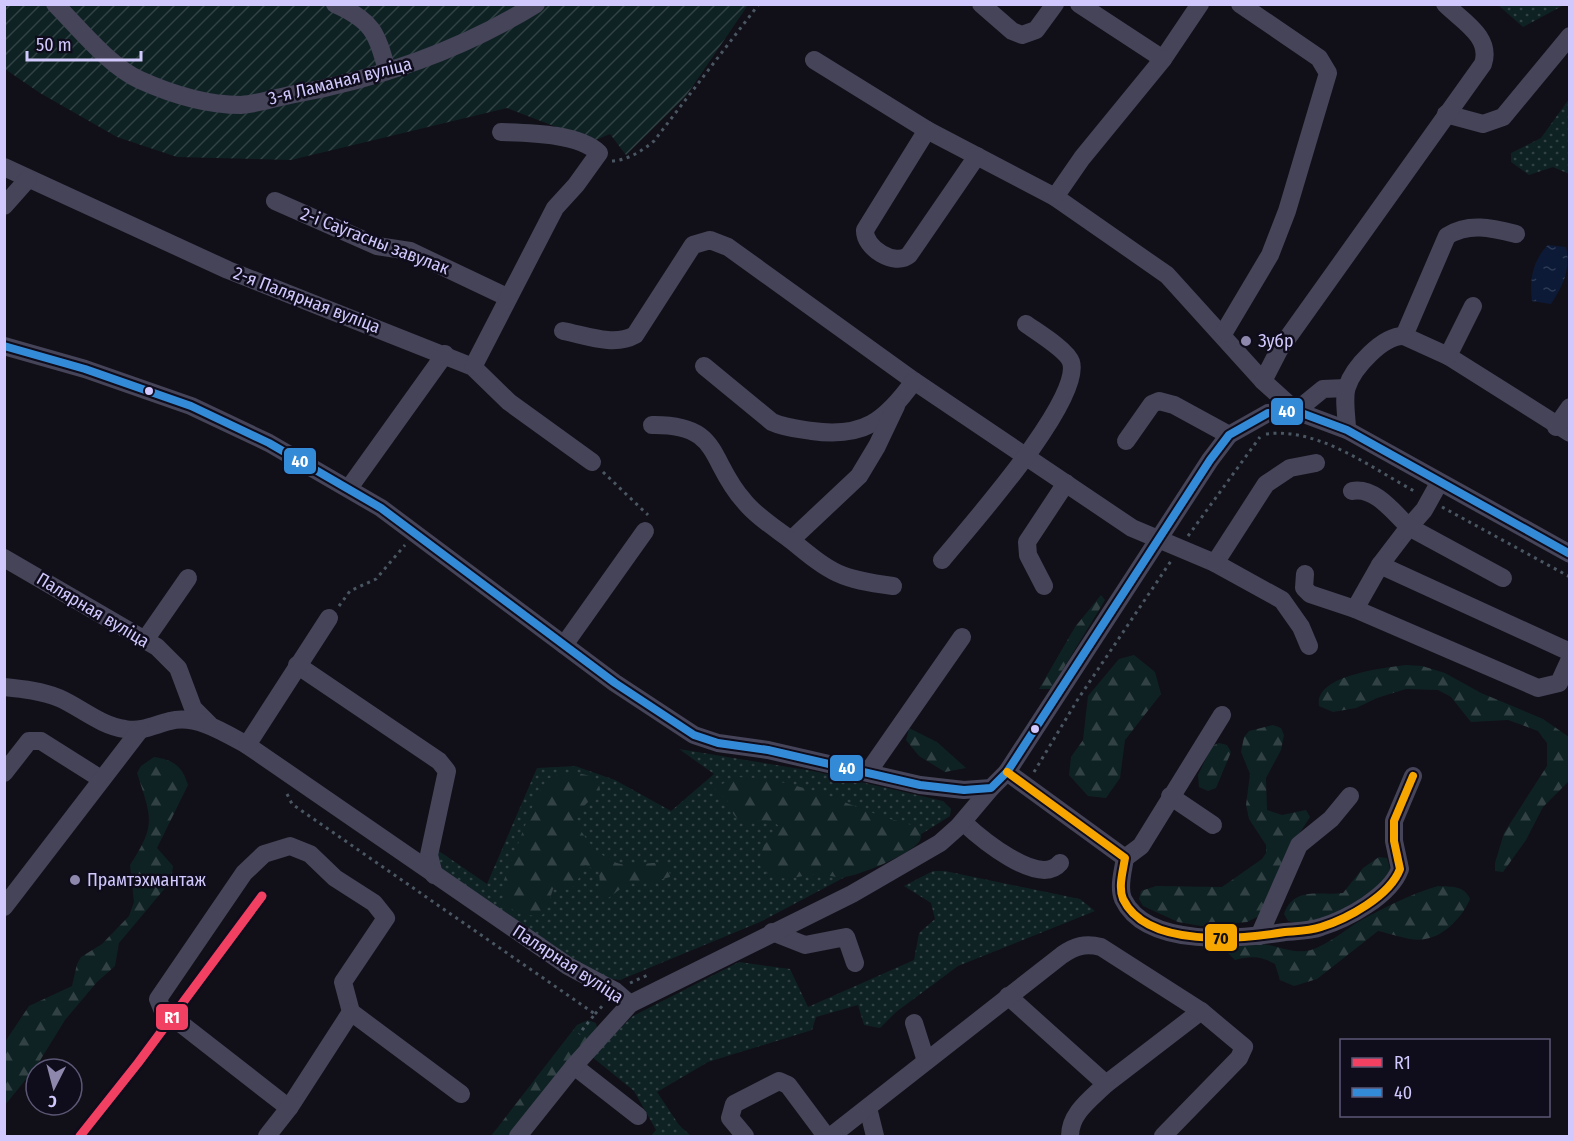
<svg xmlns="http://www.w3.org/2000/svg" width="1574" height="1141" font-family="'Fira Sans Condensed',sans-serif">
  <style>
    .grass { fill: url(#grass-dots) }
    .forest { fill: url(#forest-firs) }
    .garden { fill: url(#garden-furrows) }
    .water { fill: url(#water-ripples) }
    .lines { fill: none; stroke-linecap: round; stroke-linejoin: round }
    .path { stroke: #4a5763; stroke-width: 3; stroke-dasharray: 3 4.5; stroke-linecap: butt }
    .minor { stroke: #464459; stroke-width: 18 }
    .bus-1-casing { stroke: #0f0c1c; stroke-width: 12 }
    .bus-2-casing { stroke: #0f0c1c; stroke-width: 12 }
    .bus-1 { stroke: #338bd7; stroke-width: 8 }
    .bus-2 { stroke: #f7a600; stroke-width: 8 }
    .rail-1-casing { stroke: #0f0c1c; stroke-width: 14 }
    .rail-1 { stroke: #f24062; stroke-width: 9 }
    .poi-dot { fill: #8e88ad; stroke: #0f0c1c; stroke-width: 2 }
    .bus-dot { fill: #d1c8fd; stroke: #0f0c1c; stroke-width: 2 }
    .labels { text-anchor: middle; stroke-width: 5; stroke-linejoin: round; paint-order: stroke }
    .street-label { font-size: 18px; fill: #d1c8fd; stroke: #0f0c1c }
    .poi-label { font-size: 18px; fill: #d1c8fd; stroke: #0f0c1c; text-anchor: start }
    .line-badge { stroke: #0f0c1c; stroke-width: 2 }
    .badge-label { font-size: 16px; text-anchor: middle; font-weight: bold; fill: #fff }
    .pale-badge-label { font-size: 16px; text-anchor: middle; font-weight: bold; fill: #111 }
  </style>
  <defs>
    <pattern id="grass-dots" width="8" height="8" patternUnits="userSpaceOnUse" patternTransform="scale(1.5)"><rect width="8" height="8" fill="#0f2223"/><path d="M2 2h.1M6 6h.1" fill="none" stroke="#314144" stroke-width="1.8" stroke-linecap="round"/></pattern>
    <pattern id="forest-firs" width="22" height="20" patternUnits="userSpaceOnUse" patternTransform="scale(1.5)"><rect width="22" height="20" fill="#0f2223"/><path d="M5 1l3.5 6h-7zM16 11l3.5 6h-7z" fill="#314144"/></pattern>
    <pattern id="garden-furrows" width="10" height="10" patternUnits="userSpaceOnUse" patternTransform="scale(1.5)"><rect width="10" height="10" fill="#0f2223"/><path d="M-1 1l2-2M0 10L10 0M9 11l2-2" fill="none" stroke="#314144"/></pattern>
    <pattern id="water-ripples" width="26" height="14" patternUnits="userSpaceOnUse" patternTransform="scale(1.5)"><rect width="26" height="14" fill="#0c1a37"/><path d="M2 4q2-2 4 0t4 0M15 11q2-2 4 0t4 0" fill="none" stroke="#2e3a55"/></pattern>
  </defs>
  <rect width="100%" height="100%" fill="#111018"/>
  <g class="grass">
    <path d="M1498 5H1564L1523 27Z"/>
    <path d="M1569 99V174L1553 167 1529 175 1511 162V153L1541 138Z"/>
    <path d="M679 749 813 771 943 801 951 809 950 816 896 850 760 922 620 980 605 978 585 968 438 867 433 847 487 884 537 768 575 766 615 780 671 811 714 774Z"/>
    <path d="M933 871H945L1080 899 1095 911 958 966 896 1012 880 1028 864 1025 858 1005 816 1017 812 1030 708 1062 657 1092 679 1125 691 1136H651L656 1130 634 1091 591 1056 633 1016 739 962 790 969 808 1007 914 960 919 933 935 919 931 903 904 886Z"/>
  </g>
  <g class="forest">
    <path d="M1101 595 1105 600 1051 689H1039L1075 627Z"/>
    <path d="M1134 655 1155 672 1161 694 1125 740 1120 778 1106 798 1088 796 1069 775 1071 757 1083 740 1088 696 1119 659Z"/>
    <path d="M1406 665 1422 666 1445 673 1481 693 1543 719 1569 737V781L1543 807 1526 840 1503 872 1495 871V863L1504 833 1547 766V743L1538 731 1508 720 1471 722 1451 697 1438 690 1406 689 1377 698 1356 708 1333 712 1319 706C1314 675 1384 668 1406 665Z"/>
    <path d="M1273 725 1281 728 1284 735 1281 750 1266 778 1267 810 1282 815 1306 810 1310 817 1297 837 1261 915 1247 922 1201 926 1178 922 1143 906 1139 899 1141 891 1156 886 1222 887 1262 859 1266 853V845L1249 819 1246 805 1250 774 1241 752 1244 737 1249 731Z"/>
    <path d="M909 728 937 742 966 768 945 772 919 756 906 740Z"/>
    <path d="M1219 743 1227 745 1231 752 1216 788 1208 791 1199 787 1198 775 1212 746Z"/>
    <path d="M154 757C174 760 182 766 188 785L157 848 173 866 171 881 119 943 115 966 97 982 65 1020 36 1067 5 1105V1042L29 1006 72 986 77 964 81 957 102 944 129 916 134 902 130 865C157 824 151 817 137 773L141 766Z"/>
    <path d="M578 773C590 776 599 777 600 790L583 807 575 820C585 841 606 866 631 865 643 865 652 862 664 863L669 869 670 877 655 881H631L607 899 601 895 599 872 585 865 575 886 553 889 546 911 540 917 517 913 504 903V880L535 800 547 779 562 774Z"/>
    <path d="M735 777C788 777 832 798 881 816 894 821 908 822 920 829 921 833 922 838 919 842 910 854 859 876 844 877 835 878 825 874 816 874 802 875 789 881 774 877 766 875 763 867 759 860L764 845 781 828C762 807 737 841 727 798L719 795 715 788Z"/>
    <path d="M1379 857 1387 858 1390 869 1378 890 1320 921 1296 923 1288 921 1284 914C1294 886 1319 896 1343 893L1363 868Z"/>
    <path d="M1438 886C1452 887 1464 885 1470 899 1463 916 1445 936 1425 939 1412 942 1392 934 1378 931L1317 979 1294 986 1280 980 1275 964C1261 956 1251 956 1235 960L1228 953C1250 927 1284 958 1311 950 1327 945 1344 931 1358 922 1381 909 1413 893 1438 886Z"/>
    <path d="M588 1020 596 1023 598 1032 513 1136H491L577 1025Z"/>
  </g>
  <path class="garden" d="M5 5H748L686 96 626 155 610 134 593 141 507 108 291 160 177 157 117 137 40 93 5 69Z"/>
  <path class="water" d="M1548 245 1566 247C1571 269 1563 286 1551 304L1532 301C1529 280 1533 260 1548 245Z"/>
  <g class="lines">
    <g class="path">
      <path d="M612 161C628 160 642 151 654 141L759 4"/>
      <path d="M1266 434C1319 427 1371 468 1416 492"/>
      <path d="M603 472 648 515"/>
      <path d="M1442 507 1570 577"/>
      <path d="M1188 536 1260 437"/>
      <path d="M339 606 350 591 376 579 405 545"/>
      <path d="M1034 772 1078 699 1171 561"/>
      <path d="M287 794 292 804 595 1014 579 1034"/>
      <path d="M630 983 648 975"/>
      <path d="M595 1014 604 1004"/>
    </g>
    <g class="minor">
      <path d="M55 4C79 28 109 66 140 80 171 94 207 105 241 105 257 104 274 98 290 95 375 80 462 50 536 4"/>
      <path d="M335 4C373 21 376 32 387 70"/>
      <path d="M981 4 1012 31 1022 35 1036 30 1055 4"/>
      <path d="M1079 4 1163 59 1200 4"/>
      <path d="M814 60 927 130 1055 197 1167 275 1263 381"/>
      <path d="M1446 114 1483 124 1503 117 1570 36"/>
      <path d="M927 130 865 230C864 248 895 267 909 255L977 156"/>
      <path d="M4 167 228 270 473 367 509 402 592 462"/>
      <path d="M1055 197 1082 158 1163 59"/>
      <path d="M275 201 377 246 410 251 507 297"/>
      <path d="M4 206 28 179"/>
      <path d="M1473 306 1448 356 1570 433"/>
      <path d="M563 331C585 335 614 347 635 335L693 245 710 240 728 247 914 381 1132 528 1215 563 1266 484 1290 468 1316 463"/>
      <path d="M1223 334 1270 255 1287 211 1328 73 1319 58 1240 4"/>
      <path d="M4 346 85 369 191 406 269 443 381 508 615 683 694 735 718 743 768 750 920 785 964 790 991 788 1007 772 1210 460 1229 435 1268 413 1296 411 1347 430 1570 554"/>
      <path d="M1448 356 1404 336 1447 236C1469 222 1492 228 1516 234"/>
      <path d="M704 366 772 422C785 428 798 429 812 431 864 438 885 421 914 381"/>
      <path d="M473 367 555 208 576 185 599 153C578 133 529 133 501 132"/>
      <path d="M1296 411 1263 381 1279 350 1483 64C1492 37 1462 21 1445 4"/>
      <path d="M1296 411 1323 389 1346 388"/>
      <path d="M652 425C722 424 708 461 744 501 756 516 775 528 791 540L859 476 877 446 896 406"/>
      <path d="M1556 427 1570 407"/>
      <path d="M1347 430C1347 418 1343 398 1347 387 1353 368 1383 335 1404 336"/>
      <path d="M1126 441 1152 404 1159 401 1174 405 1229 435"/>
      <path d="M349 488 445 354"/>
      <path d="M1352 491C1375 486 1395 514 1409 527L1424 510 1439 483"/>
      <path d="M791 540C832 574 840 579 893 586"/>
      <path d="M4 558 157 647 178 668 193 708 209 724"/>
      <path d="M942 560C968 528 1083 400 1071 362 1067 350 1037 332 1026 324"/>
      <path d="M1215 563 1282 600 1301 627 1309 646"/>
      <path d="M1380 565 1570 652"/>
      <path d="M1305 574 1304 588 1310 594 1355 609 1538 688 1559 683 1570 659"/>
      <path d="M1044 586 1028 555 1027 542 1066 483"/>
      <path d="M1355 609 1380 565 1409 527 1503 578"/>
      <path d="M145 640 188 578"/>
      <path d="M564 645 645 531"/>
      <path d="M297 665 439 761 447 771 429 855 434 875"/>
      <path d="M4 687C23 689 42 691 59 698 80 707 101 726 125 729 142 732 154 725 170 721 196 714 225 733 247 745L568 966 615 991 630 1004"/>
      <path d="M247 745 329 618"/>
      <path d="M868 772 962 637"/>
      <path d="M1007 772 1125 858C1123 871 1118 887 1123 899 1147 949 1241 939 1285 932 1296 931 1310 931 1321 927 1347 919 1390 896 1400 869L1394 841V821L1413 776"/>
      <path d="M4 773 29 741H41L101 779"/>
      <path d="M1170 796 1213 825"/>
      <path d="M963 822C979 837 1039 888 1060 863"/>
      <path d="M1125 858 1141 846 1222 715"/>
      <path d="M4 907 140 730"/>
      <path d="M772 932 805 945 846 937 855 963"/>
      <path d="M1259 936 1299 845 1331 819 1350 796"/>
      <path d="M1008 996 1106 1084 1201 1011"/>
      <path d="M914 1023 926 1061"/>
      <path d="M574 1066 638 1116"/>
      <path d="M289 1108 162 1009 158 999 244 873 264 854 290 846 310 854 335 878 374 903 386 918 343 982 351 1012"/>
      <path d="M868 1108 875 1136"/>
      <path d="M267 1136 289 1108 351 1012 461 1094"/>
      <path d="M518 1136 574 1066 630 1004 852 894 940 843 958 827 991 788"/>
      <path d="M745 1136 730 1118 734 1104 779 1081 788 1085 826 1136"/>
      <path d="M831 1136 1062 955C1075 946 1085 943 1101 947L1201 1011 1244 1047 1239 1058 1163 1136"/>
      <path d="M1070 1136C1070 1113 1091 1099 1106 1084"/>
    </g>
    <defs>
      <path id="bus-1" d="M4 346 85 369 191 406 269 443 381 508 615 683 694 735 718 743 768 750 920 785 964 790 991 788 1007 772 1210 460 1229 435 1268 413 1296 411 1347 430 1570 554"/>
      <path id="bus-2" d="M1007 772 1125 858C1123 871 1118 887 1123 899 1147 949 1241 939 1285 932 1296 931 1310 931 1321 927 1347 919 1390 896 1400 869L1394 841V821L1413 776"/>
    </defs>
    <use href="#bus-1" class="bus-1-casing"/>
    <use href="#bus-2" class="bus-2-casing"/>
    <use href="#bus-1" class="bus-1"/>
    <use href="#bus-2" class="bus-2"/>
    <defs>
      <path id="rail-1" d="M80 1136 138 1063 262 896"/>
    </defs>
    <use href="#rail-1" class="rail-1-casing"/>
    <use href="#rail-1" class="rail-1"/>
  </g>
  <g class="poi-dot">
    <circle cx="1246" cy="341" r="6"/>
    <circle cx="75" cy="880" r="6"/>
  </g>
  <g class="bus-dot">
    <circle cx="149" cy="391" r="5"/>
    <circle cx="1035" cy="729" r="5"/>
  </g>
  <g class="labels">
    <g class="street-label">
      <text transform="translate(340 81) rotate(-14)" y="6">3-я Ламаная вуліца</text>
      <text transform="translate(375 241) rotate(21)" y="6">2-і Саўгасны завулак</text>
      <text transform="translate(307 300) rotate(21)" y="6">2-я Палярная вуліца</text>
      <text transform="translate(93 610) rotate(31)" y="6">Палярная вуліца</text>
      <text transform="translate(568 964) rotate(33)" y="6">Палярная вуліца</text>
    </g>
    <g class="poi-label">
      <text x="1258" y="347">Зубр</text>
      <text x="87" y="886">Прамтэхмантаж</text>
    </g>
  </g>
  <g class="line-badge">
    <rect x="1270" y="397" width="34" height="29" rx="6" fill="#338bd7"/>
    <rect x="283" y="447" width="34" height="28" rx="6" fill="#338bd7"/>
    <rect x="829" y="754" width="35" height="28" rx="6" fill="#338bd7"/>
    <rect x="1204" y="923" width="34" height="29" rx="6" fill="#f7a600"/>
    <rect x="155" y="1003" width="34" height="28" rx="6" fill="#f24062"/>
  </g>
  <g class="badge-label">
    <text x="1287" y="417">40</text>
    <text x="300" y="467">40</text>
    <text x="847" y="774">40</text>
    <text x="172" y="1023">R1</text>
  </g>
  <g class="pale-badge-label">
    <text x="1221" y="944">70</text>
  </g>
  <rect width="1574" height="1141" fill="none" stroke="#d1c8fd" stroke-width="12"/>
  <rect x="1340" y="1039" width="210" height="78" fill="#0f0c1c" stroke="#5d5776" stroke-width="1.5"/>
  <rect x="1352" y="1058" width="30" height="9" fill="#f24062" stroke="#5d5776" stroke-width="1.5"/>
  <text x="1394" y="1069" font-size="18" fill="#d1c8fd">R1</text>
  <rect x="1352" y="1088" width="30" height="9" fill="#338bd7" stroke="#5d5776" stroke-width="1.5"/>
  <text x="1394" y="1099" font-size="18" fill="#d1c8fd">40</text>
  <g transform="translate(54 1087) rotate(186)"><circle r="28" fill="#0f0c1c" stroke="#5d5776" stroke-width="1.5"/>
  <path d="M0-4.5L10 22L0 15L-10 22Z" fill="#8e88ad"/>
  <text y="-9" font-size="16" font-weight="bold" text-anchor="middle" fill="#d1c8fd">С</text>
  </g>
  <path d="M27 51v9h114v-9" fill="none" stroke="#d1c8fd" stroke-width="3"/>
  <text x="36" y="51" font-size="18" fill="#d1c8fd" stroke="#0f0c1c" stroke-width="4.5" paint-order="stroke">50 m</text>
</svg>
